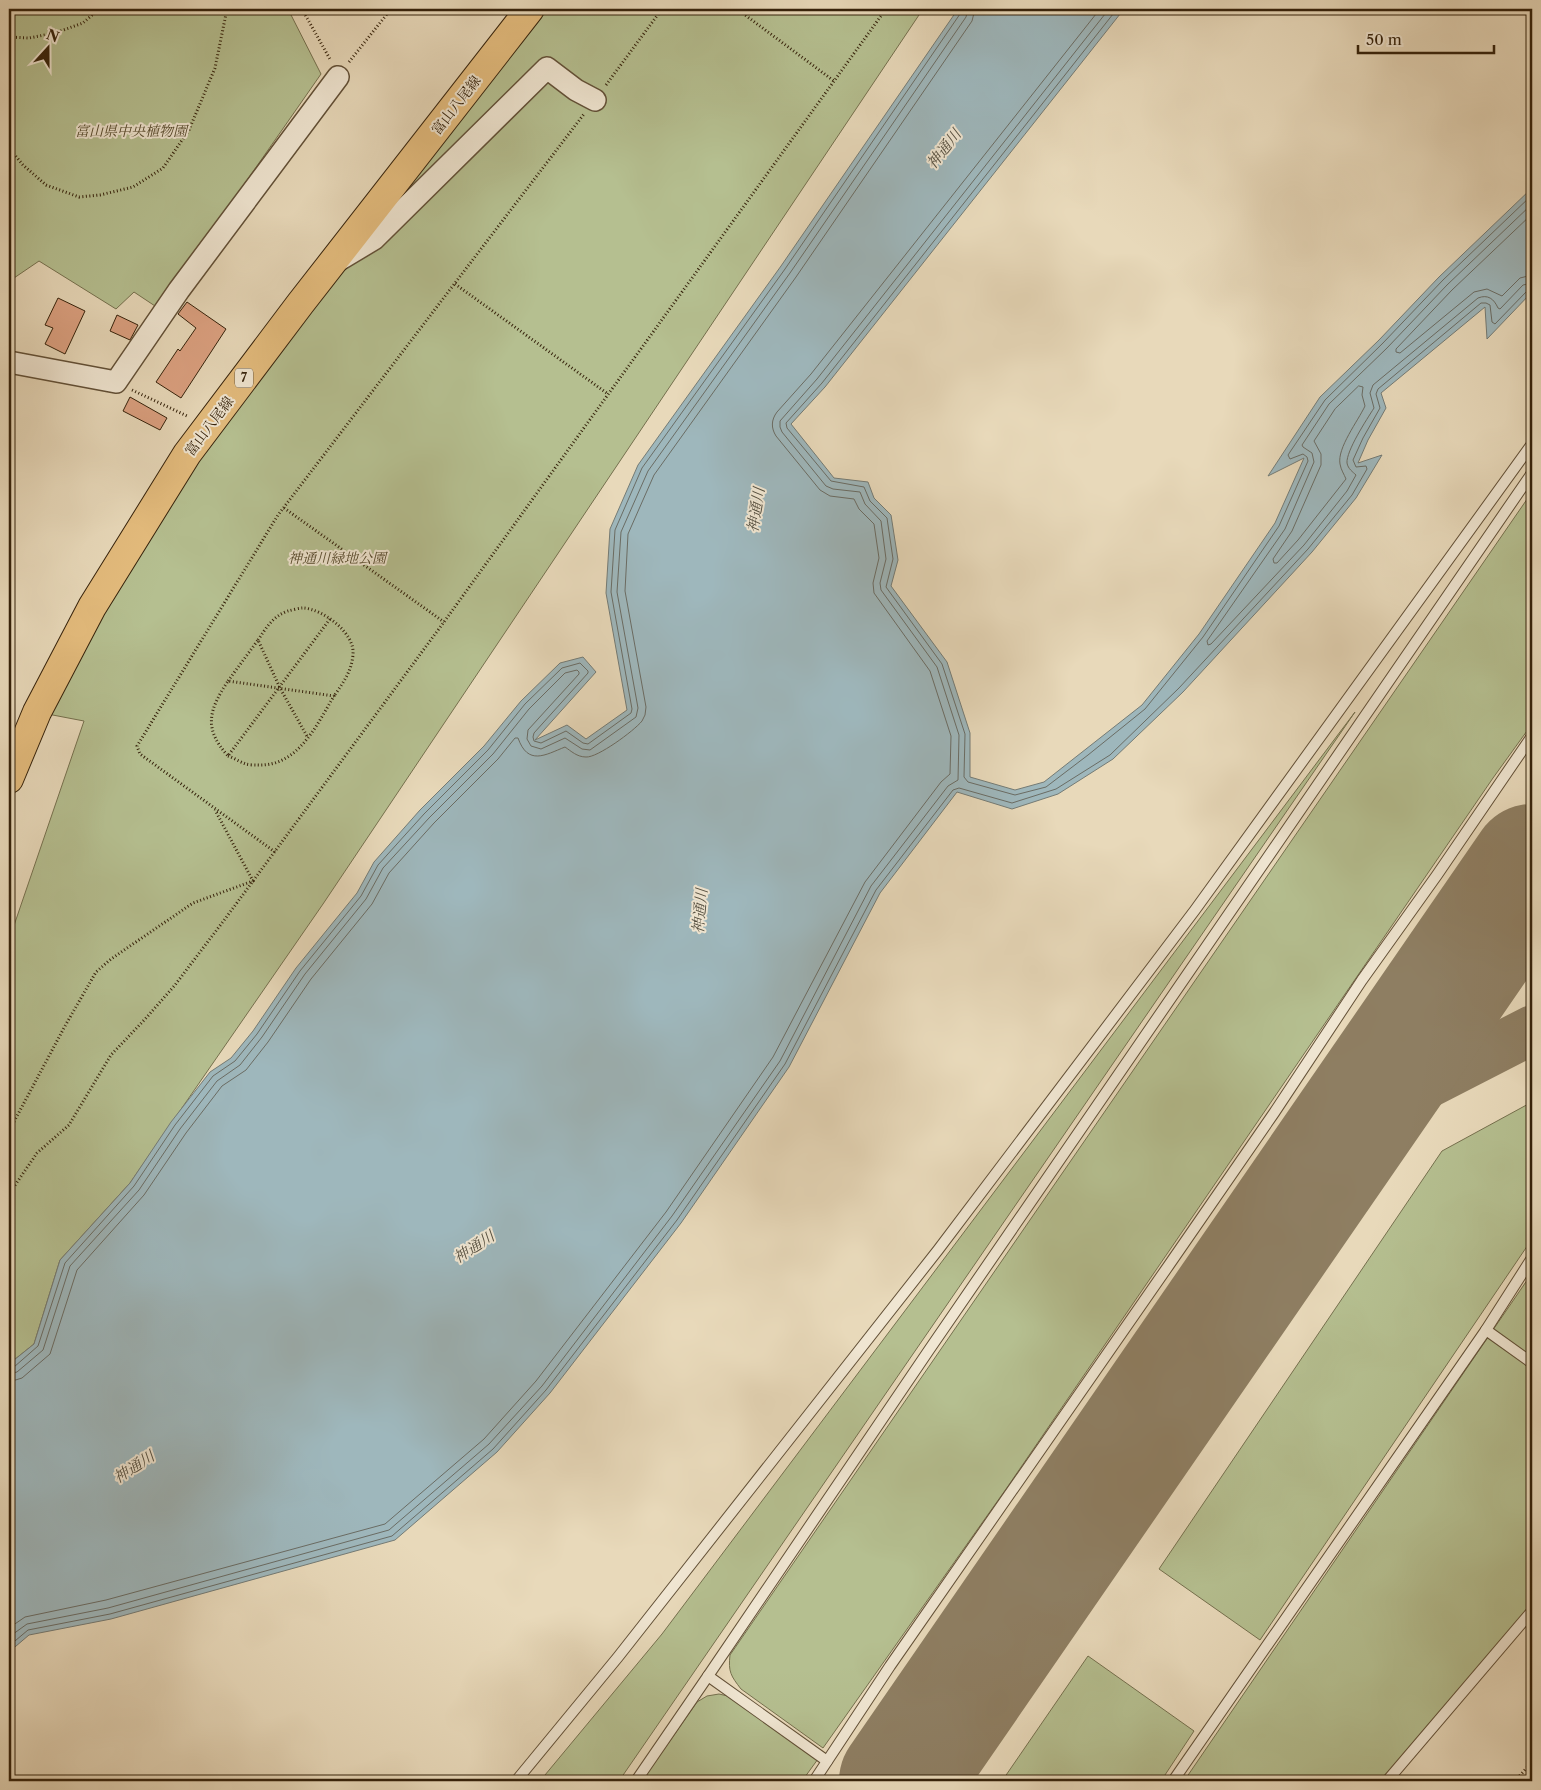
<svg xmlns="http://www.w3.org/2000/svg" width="1541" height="1790" font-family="'Libre Caslon Text','Noto Serif JP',serif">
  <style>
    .green { fill: #b5bf90; stroke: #75704e }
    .water { fill: #9eb7bc; stroke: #747b75 }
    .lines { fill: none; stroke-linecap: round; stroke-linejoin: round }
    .shore { stroke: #6a6c64; stroke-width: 1 }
    .taxiway { stroke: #8e7e62; stroke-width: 49 }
    .runway { stroke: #8e7e62; stroke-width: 122 }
    .building { fill: #dca181; stroke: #35220b }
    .service-casing { stroke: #625037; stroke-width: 12 }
    .minor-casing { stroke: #625037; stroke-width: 24 }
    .primary-casing { stroke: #35220b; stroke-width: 30 }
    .path { stroke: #35220b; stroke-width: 3; stroke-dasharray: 1 2.5; stroke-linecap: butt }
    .service { stroke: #f0e6d2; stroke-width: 10 }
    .minor { stroke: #f0e6d2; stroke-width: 21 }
    .primary { stroke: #e4bc7d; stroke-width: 28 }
    .labels { text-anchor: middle; stroke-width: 4; stroke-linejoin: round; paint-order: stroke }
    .shield { fill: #f0e6d2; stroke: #6d5d47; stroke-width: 1 }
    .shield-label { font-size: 12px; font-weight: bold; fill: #35220b }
    .street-label { font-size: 14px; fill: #35220b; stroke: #f0e6d2 }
    .park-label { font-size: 14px; font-style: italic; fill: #55492c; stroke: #f0e6d2 }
    .water-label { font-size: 15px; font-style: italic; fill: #544f40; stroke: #f0e6d2 }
  </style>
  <rect width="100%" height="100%" fill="#e8d9ba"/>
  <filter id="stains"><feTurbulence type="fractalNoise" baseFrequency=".004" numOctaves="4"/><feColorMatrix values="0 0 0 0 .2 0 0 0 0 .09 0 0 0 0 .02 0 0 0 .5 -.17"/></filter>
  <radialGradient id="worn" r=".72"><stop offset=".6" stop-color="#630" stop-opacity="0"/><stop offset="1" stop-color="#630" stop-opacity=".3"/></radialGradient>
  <g class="green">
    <path d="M9 9H288L321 74 158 308 134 292 116 309 39 261 14 278 9 294Z"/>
    <path d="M530 9H923L323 904 130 1183 60 1260 34 1344 9 1364V940L84 721 37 712 187 454Z"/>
    <path d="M1532 492V724L1493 778 1006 1489 823 1748 741 1689C731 1676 728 1672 730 1655Z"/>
    <path d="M1355 712 619 1781H540L662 1634Z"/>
    <path d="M1532 1102V1239L1260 1640 1159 1569 1442 1151Z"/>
    <path d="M1532 1273V1607L1385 1781H1184Z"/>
    <path d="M1088 1656 1194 1731 1161 1781H1002Z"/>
    <path d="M719 1694 732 1697 818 1759 802 1781H642L697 1702 707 1696Z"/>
  </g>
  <path class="water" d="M958 9H1124L825 387 791 424 834 478 868 482 874 498 891 515 898 560 891 586 947 662 970 733V777L1015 790 1044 782 1142 705 1199 634 1275 523 1304 458 1268 476 1320 397 1379 340 1439 277 1532 188V292L1487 339 1485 307 1381 393 1386 408 1368 440 1358 463 1382 455 1356 498 1312 552 1183 692 1113 759 1058 794 1012 809 957 792 880 893 789 1067 681 1223 550 1393 497 1452 395 1540 111 1619 29 1635 9 1652V1364L34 1344 60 1260 130 1183 171 1122 210 1072 231 1058 253 1031 296 968 357 893 374 862 420 810 484 746 521 701 560 663 583 657 596 672 535 740 567 725 586 739 627 710 606 593 610 529 638 465 781 266Z"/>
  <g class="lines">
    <g class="shore">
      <path d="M1117 9 822 383 786 423 787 428 831 481 864 487 870 501 887 518 893 559 886 587 942 664 965 734 964 777 968 782 1015 795 1046 787 1088 755 1145 709 1203 637 1279 526 1308 461 1307 457 1303 454 1290 459 1288 455 1325 400 1383 343 1443 280 1532 195"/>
      <path d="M1532 204 1447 285 1387 348 1329 404 1302 445 1303 447 1312 453 1314 462 1285 529 1207 641 1208 645 1211 644 1304 545 1347 491 1356 475C1353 472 1348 469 1347 463 1346 451 1367 419 1374 408L1370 393 1373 385 1478 298C1488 294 1494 299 1498 308L1500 309 1523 285 1532 283"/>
      <path d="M1532 214 1452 290 1396 349V352L1400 353 1474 292 1487 289 1502 296 1520 278 1532 275"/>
      <path d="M1359 386 1363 387 1362 395 1365 406C1358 421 1337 448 1340 464 1341 470 1344 474 1346 479L1298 540 1277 563H1274L1273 559 1292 531 1321 465V454L1314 441 1335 409Z"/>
      <path d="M9 1368 14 1367 38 1346 65 1263 134 1186 175 1125 213 1076 235 1061 257 1034 300 971 361 896 378 865 424 814 488 750 525 704 562 668 580 663 588 671V673L534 733 533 737 534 741 541 743 566 731 583 743 588 744 631 713 632 709 611 592 615 530 642 468 785 269 960 14 961 9"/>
      <path d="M9 1374 17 1372 43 1350 70 1266 139 1190 180 1129 217 1081 240 1065 262 1037 305 974 366 899 383 868 429 818 493 754 529 709 565 673 577 670 579 672V674L528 730 527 739 531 746 541 749 565 738 582 749 590 750 636 717 638 708 617 592 621 532 648 471 790 273 966 17 968 9"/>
      <path d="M9 1382 22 1378 50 1354 77 1270 144 1195 186 1133 222 1086 246 1070 268 1042 311 979 372 904 389 873 434 823 498 759 515 738H518C528 766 545 755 565 747 571 751 577 757 586 757 597 758 634 731 642 721L645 715 646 707 625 591 628 534 654 475 796 277 972 21 975 9"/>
      <path d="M9 1628 25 1617 106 1600 385 1524 484 1439 536 1381 666 1212 773 1057 865 882 941 782 950 774 951 736 930 671 874 593 873 583 879 558 874 524 859 509 854 499 830 496 820 490 776 436C771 428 771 420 777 412L811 374 1100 9"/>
      <path d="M9 1637 27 1624 108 1608 389 1530 489 1444 542 1386 672 1216 780 1061 871 886 948 786 958 780 959 735 937 667 881 590 880 583 886 559 881 521 865 504 860 492 833 489 826 486 782 432 780 427V421L817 379 1109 9"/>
      <path d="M9 1646 28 1630 110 1614 392 1536 493 1449 546 1390 677 1220 785 1064 876 890 953 790 959 788 1012 803 1056 789 1110 755 1179 688 1308 549 1352 495 1367 469 1366 466 1356 467 1353 460 1363 438 1380 408 1376 394 1378 389 1481 303H1486L1490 305 1492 322 1495 324 1527 291 1532 289"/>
    </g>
    <path class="taxiway" d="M1357 1120 1532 1030"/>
    <path class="runway" d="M900 1781 1532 865"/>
  </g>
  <g class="building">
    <path d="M58 298 85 311 65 354 45 344 53 328 45 325Z"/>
    <path d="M187 302 226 329 181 398 156 382 178 349 180 351 196 328 178 314Z"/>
    <path d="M117 315 138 325 130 340 110 331Z"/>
    <path d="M130 397 167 418 160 430 123 411Z"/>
  </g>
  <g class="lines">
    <defs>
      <g id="service">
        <path d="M1486 1330 1532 1363"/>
        <path d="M708 1676 827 1761"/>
        <path d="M516 1781 618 1657 938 1250 1195 910 1532 444"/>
        <path d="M636 1781 708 1676 929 1350 1532 473"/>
        <path d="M814 1781 890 1666 1169 1265 1274 1113 1362 980 1437 875 1532 736"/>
        <path d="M1173 1781 1486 1330 1532 1258"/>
        <path d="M1387 1781 1532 1611"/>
      </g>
      <g id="minor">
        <path d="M339 260 374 239 547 68 576 90 595 100"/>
        <path d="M9 362 116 382 179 290 338 77"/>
      </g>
      <path id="primary" d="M9 779 37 712 92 607 187 454 300 304 530 9"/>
    </defs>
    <use href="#service" class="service-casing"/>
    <use href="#minor" class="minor-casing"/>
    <use href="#primary" class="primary-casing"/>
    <g class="path">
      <path d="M302 9 331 61"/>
      <path d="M737 9 834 81"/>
      <path d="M9 37 29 38 55 33 83 23 99 9"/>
      <path d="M349 62 391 9"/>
      <path d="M606 85 662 9"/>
      <path d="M9 148 23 165 46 185 79 197 100 195 133 187 163 168 189 130 215 68 227 9"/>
      <path d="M455 284 608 394"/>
      <path d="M132 390 187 416"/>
      <path d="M284 508 444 622"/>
      <path d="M258 640C266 628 273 616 288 611 292 610 299 608 303 608 323 609 355 633 353 654 352 671 343 683 334 696"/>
      <path d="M228 681 258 640 280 688 308 738"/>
      <path d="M228 756C234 758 240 762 246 764 249 765 254 765 257 765 298 767 316 726 334 696L228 681C209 710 203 728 228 756L330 619"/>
      <path d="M275 852 140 754 137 746 278 515 584 114"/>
      <path d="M9 1131 65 1026 96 972 111 959 193 903 253 881 215 810"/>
      <path d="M9 1194 37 1153 69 1125 111 1055 147 1017 175 985 225 919 444 622 886 9"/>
      <path d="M1515 1781 1532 1762"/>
    </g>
    <use href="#service" class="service"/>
    <use href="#minor" class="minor"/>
    <use href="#primary" class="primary"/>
  </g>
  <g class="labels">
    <rect class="shield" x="235" y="368.5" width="18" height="19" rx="4"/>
    <g class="shield-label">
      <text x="244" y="382">7</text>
    </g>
    <g class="street-label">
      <text transform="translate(456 105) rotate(-52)" y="5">富山八尾線</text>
      <text transform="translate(209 426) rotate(-53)" y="5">富山八尾線</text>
    </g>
    <g class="park-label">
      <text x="131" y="136">富山県中央植物園</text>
      <text x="337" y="563">神通川緑地公園</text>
    </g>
    <g class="water-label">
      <text transform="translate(944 149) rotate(-52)" y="5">神通川</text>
      <text transform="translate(756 510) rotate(-81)" y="5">神通川</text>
      <text transform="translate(700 911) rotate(-85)" y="5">神通川</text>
      <text transform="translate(474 1247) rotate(-33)" y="5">神通川</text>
      <text transform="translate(134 1467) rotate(-33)" y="5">神通川</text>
    </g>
  </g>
  <rect width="1541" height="1790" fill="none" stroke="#e8d9ba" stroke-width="30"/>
  <rect x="10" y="10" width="1521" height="1770" fill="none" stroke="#35220b" stroke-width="2.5"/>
  <rect x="15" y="15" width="1511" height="1760" fill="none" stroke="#35220b"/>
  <g transform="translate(48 48) rotate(21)" stroke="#f0e6d2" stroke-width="4" paint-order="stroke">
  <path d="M0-4L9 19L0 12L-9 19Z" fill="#35220b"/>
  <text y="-8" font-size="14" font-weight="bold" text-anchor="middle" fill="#35220b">N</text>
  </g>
  <path d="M1358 45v8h136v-8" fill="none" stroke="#35220b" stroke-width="2.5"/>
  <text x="1366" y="45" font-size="15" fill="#35220b" stroke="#f0e6d2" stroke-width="4" paint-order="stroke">50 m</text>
  <rect width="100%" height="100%" filter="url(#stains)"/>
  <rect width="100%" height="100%" fill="url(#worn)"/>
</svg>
